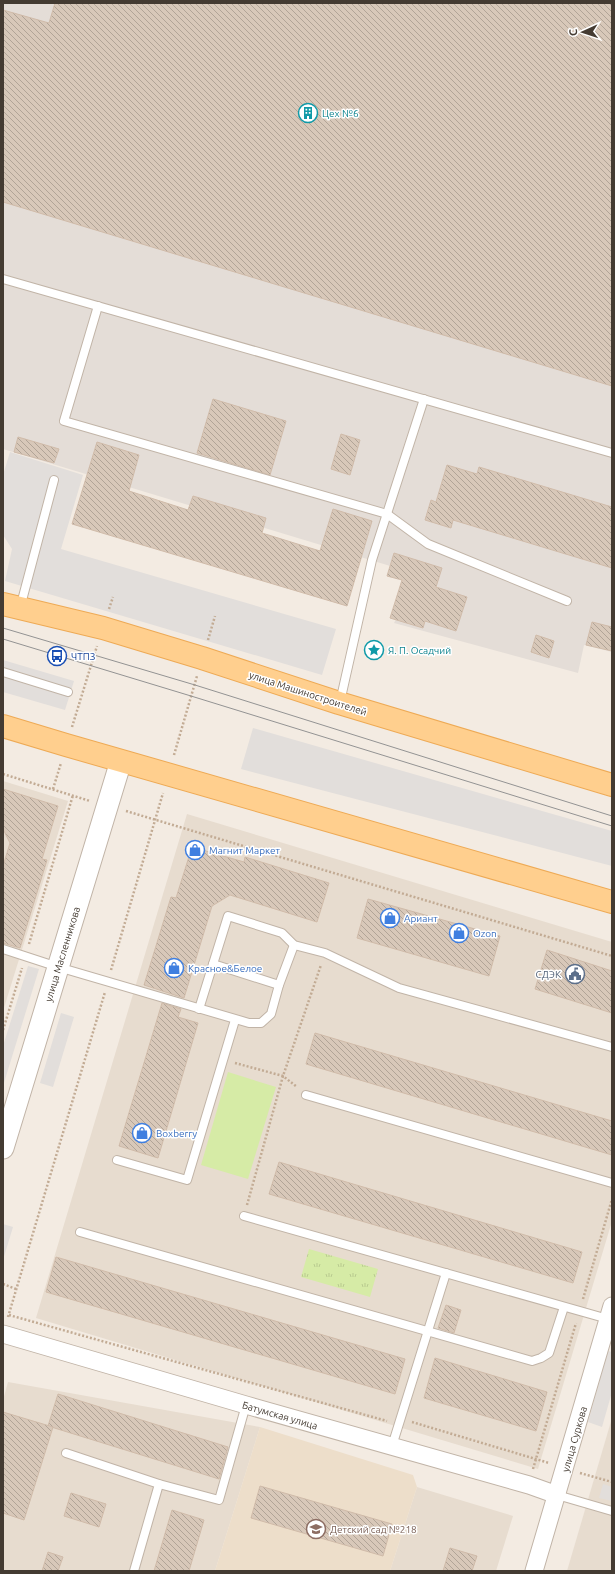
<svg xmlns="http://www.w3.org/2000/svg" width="615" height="1574" font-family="Ubuntu,sans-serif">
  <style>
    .residential { fill: #e7dccf }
    .industrial { fill: #e4ddd7 }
    .education { fill: #eddeca }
    .grass { fill: #d6eba6 }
    .park { fill: url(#park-tufts) }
    .parking { fill: #e2dedb }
    .building { fill: url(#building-back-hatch); stroke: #d0bba9 }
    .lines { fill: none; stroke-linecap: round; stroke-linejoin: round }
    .service-casing { stroke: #c1b4a7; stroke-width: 10 }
    .minor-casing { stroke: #c1b4a7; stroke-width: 19 }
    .tertiary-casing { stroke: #c1b4a7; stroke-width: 23 }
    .primary-casing { stroke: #ea5; stroke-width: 24 }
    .path { stroke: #c2ab94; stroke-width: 2.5; stroke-dasharray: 2 2; stroke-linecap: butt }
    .service { stroke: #fff; stroke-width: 8 }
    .minor { stroke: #fff; stroke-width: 17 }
    .tertiary { stroke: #fff; stroke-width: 21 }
    .primary { stroke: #ffcf8e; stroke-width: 22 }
    .tram { stroke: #939393; stroke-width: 1 }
    .labels { text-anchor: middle; stroke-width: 3; stroke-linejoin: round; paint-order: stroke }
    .culture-label { font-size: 10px; fill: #0d838f; stroke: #fff; text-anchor: start }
    .transit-label { font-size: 10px; fill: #164399; stroke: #fff; text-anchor: start }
    .street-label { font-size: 10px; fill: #443b32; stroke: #fff }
    .shop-label { font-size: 10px; fill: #366cbe; stroke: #fff; text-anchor: start }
    .service-label { font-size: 10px; fill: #4e5e75; stroke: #fff; text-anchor: end }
    .education-label { font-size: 10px; fill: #785e54; stroke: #fff; text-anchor: start }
  </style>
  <defs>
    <pattern id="park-tufts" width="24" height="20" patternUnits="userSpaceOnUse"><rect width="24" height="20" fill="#d6eba6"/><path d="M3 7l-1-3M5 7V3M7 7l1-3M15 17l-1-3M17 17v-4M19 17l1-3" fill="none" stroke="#b9ca8f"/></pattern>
    <pattern id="building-back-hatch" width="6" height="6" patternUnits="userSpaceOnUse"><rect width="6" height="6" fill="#d8c8b9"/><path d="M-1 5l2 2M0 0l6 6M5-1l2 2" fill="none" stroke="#b1a497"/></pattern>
  </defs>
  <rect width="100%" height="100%" fill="#f3ebe2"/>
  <g class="residential">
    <path d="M3 781 68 801 3 1011Z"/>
    <path d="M187 814 612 942V1221L538 1469 36 1318Z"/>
    <path d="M8 1382 260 1427 215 1571H3V1400Z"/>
    <path d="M612 1418V1571H567Z"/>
    <path d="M417 1487 513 1516 496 1571H390Z"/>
  </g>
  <path class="industrial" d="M3 3H612V652L584 645 578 673 394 623 420 575 3 449Z"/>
  <path class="education" d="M260 1427 413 1475 417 1487 390 1571H215Z"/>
  <path class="grass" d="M228 1072 276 1087 248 1179 201 1165Z"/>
  <path class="park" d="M309 1249 378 1269 370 1297 301 1277Z"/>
  <g class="parking">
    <path d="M10 452 83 475 61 549 336 629 322 675 5 581 12 549 3 535V475Z"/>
    <path d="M3 660 74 681 65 710 3 692Z"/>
    <path d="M253 728 612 831V866L241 769Z"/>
    <path d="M28 966 39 969 3 1086V1046Z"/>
    <path d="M61 1013 74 1017 53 1087 40 1083Z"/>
    <path d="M3 1224 13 1227 3 1260Z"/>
    <path d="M608 1351 612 1352V1392L602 1427 588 1422Z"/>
    <path d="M603 1484 612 1487V1501L599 1498Z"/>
  </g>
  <g class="building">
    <path d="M55 3H612V386L3 202V10L49 23Z"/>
    <path d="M213 399 286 421 270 475 197 453Z"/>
    <path d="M341 434 360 440 350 475 331 469Z"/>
    <path d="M18 437 59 449 54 463 14 452Z"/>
    <path d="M97 442 139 455 129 491 188 510 193 496 266 518 262 533 320 551 333 509 372 521 347 606 72 524Z"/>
    <path d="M447 465 477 474 479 467 612 507V568L453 520 451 528 425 520 431 500 436 502Z"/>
    <path d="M394 553 442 568 436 587 467 597 456 631 425 621 423 628 390 618 402 580 387 576Z"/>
    <path d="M592 622 612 627V651L586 645Z"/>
    <path d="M536 635 554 641 549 658 531 652Z"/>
    <path d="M3 789 58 806 42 859 47 860 20 948 3 943V866L10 843 3 829Z"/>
    <path d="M192 847 244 862 245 857 329 883 317 922 230 895 212 906 184 998 144 985 171 897 176 898Z"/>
    <path d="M368 899 500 936 489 976 357 938Z"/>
    <path d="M547 950 612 971V1013L535 989Z"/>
    <path d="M162 1003 181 1009 178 1017 198 1023 158 1158 119 1146Z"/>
    <path d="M315 1033 612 1121V1155L306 1064Z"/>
    <path d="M279 1162 582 1252 573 1283 269 1194Z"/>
    <path d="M56 1257 405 1359 395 1394 46 1292Z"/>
    <path d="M446 1305 461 1310 454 1333 438 1328Z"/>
    <path d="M435 1358 547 1392 536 1431 424 1398Z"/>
    <path d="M58 1394 228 1447 219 1479 48 1426Z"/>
    <path d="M3 1412 53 1427 24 1520 3 1513Z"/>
    <path d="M260 1486 392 1524 383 1556 251 1518Z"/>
    <path d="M71 1493 106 1504 99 1527 64 1516Z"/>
    <path d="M172 1510 204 1520 189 1571H154Z"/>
    <path d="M450 1548 477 1556 472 1571H443Z"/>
    <path d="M48 1552 63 1557 58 1571H42Z"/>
  </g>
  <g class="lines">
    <defs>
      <g id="service">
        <path d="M3 279 612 453"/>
        <path d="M98 306 64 421 387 514 428 544 567 601"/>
        <path d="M20 608 54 480"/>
        <path d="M3 672 68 692"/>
        <path d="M340 702 372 560 424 399"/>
        <path d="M3 949 58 967 249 1023H261L271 1014 279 985 294 945"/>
        <path d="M213 964 279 985"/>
        <path d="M199 1009 228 916 282 933 294 945 325 953 399 988 612 1047"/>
        <path d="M306 1095 612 1183"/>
        <path d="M117 1160 187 1180 235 1020"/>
        <path d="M244 1216 608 1319"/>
        <path d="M80 1232 532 1361 541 1358 549 1353 564 1307"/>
        <path d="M392 1446 446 1273"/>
        <path d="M66 1453 159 1484 219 1500 246 1405"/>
        <path d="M557 1495 612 1511"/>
        <path d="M134 1571 159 1484"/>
      </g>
      <g id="minor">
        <path d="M3 1334 246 1405 529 1485 557 1495"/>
        <path d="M534 1571 612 1306"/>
      </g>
      <path id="tertiary" d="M3 1148 121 761"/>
      <g id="primary">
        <path d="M3 604 103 628 202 658 339 703 612 785"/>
        <path d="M3 726 66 745 612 902"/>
      </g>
    </defs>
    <use href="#service" class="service-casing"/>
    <use href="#minor" class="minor-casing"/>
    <use href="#tertiary" class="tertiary-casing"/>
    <use href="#primary" class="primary-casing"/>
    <g class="path">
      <path d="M109 609 113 597"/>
      <path d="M208 640 215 616"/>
      <path d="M72 727 97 646"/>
      <path d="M174 755 197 676"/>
      <path d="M3 774 90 801"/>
      <path d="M53 789 61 763"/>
      <path d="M126 811 612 956"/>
      <path d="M29 944 73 795"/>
      <path d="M111 970 163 793"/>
      <path d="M3 1030 22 968"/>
      <path d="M235 1063 283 1076 297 1087"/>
      <path d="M247 1205 283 1076 321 965"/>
      <path d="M3 1284 16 1289"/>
      <path d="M583 1299 612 1199"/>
      <path d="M9 1315 387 1421"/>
      <path d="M8 1317 105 992"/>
      <path d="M412 1422 549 1463"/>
      <path d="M533 1469 576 1323"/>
      <path d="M580 1473 612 1482"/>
    </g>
    <use href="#service" class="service"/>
    <use href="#minor" class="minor"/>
    <use href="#tertiary" class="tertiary"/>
    <use href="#primary" class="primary"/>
    <g class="tram">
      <path d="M3 628 195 685 612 816"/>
      <path d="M3 639 191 696 612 826"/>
    </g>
  </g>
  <defs>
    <symbol id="building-ring" viewBox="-11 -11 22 22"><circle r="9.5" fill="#fff" stroke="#0f9aa8" stroke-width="1.5"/><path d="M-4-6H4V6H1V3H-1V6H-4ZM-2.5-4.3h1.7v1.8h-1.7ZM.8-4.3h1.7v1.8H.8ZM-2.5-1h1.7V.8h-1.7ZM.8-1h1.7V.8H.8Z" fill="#0f9aa8"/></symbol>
    <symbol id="sight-ring" viewBox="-11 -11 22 22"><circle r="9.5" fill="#fff" stroke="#0f9aa8" stroke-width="1.5"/><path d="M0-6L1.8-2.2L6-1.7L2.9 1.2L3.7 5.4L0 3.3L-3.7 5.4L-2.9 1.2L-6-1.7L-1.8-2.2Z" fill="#0f9aa8"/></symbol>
    <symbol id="bus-ring" viewBox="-11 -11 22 22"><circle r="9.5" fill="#fff" stroke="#1a4fb4" stroke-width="1.5"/><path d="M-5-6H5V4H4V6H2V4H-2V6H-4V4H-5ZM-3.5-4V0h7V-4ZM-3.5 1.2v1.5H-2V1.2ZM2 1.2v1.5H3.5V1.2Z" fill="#1a4fb4"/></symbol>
    <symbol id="shop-ring" viewBox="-11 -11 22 22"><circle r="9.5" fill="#fff" stroke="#3f7fe0" stroke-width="1.5"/><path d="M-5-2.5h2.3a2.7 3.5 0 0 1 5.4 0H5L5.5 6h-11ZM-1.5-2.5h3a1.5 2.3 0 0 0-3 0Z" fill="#3f7fe0"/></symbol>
    <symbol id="civic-ring" viewBox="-11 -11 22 22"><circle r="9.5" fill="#fff" stroke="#5c6f8a" stroke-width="1.5"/><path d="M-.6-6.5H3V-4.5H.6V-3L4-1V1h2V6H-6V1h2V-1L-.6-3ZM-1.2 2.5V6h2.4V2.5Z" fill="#5c6f8a"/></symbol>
    <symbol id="school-ring" viewBox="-11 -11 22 22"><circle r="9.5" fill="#fff" stroke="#8d6e63" stroke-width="1.5"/><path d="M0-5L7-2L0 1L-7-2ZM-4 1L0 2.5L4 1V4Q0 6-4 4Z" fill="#8d6e63"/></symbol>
  </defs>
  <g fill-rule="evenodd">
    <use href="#building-ring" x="297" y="102" width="22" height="22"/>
    <use href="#sight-ring" x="363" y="639" width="22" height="22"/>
    <use href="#bus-ring" x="46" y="645" width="22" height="22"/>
    <use href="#shop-ring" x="184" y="839" width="22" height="22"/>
    <use href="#shop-ring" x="379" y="907" width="22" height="22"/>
    <use href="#shop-ring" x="448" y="922" width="22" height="22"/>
    <use href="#shop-ring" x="163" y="957" width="22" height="22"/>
    <use href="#civic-ring" x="564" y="963" width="22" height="22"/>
    <use href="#shop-ring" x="131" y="1122" width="22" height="22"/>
    <use href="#school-ring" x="305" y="1518" width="22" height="22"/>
  </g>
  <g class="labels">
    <g class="culture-label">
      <text x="322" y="117">Цех №6</text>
      <text x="388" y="654">Я. П. Осадчий</text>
    </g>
    <g class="transit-label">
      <text x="71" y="660">ЧТПЗ</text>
    </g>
    <g class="street-label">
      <text transform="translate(308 693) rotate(18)" y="4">улица Машиностроителей</text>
      <text transform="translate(62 954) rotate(-73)" y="4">улица Масленникова</text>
      <text transform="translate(280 1415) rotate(16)" y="4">Батумская улица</text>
      <text transform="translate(574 1439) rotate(-74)" y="4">улица Суркова</text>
    </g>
    <g class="shop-label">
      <text x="209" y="854">Магнит Маркет</text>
      <text x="404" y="922">Ариант</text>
      <text x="473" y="937">Ozon</text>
      <text x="188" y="972">Красное&amp;Белое</text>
      <text x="156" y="1137">Boxberry</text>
    </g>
    <g class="service-label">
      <text x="561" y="978">СДЭК</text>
    </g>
    <g class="education-label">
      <text x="330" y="1533">Детский сад №218</text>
    </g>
  </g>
  <rect width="615" height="1574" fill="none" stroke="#443b32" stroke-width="8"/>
  <g transform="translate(583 32) rotate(267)" stroke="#ffffff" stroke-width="3" paint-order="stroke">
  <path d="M0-3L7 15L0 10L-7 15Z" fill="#443b32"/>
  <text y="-6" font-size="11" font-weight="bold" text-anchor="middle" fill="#443b32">С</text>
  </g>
</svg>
